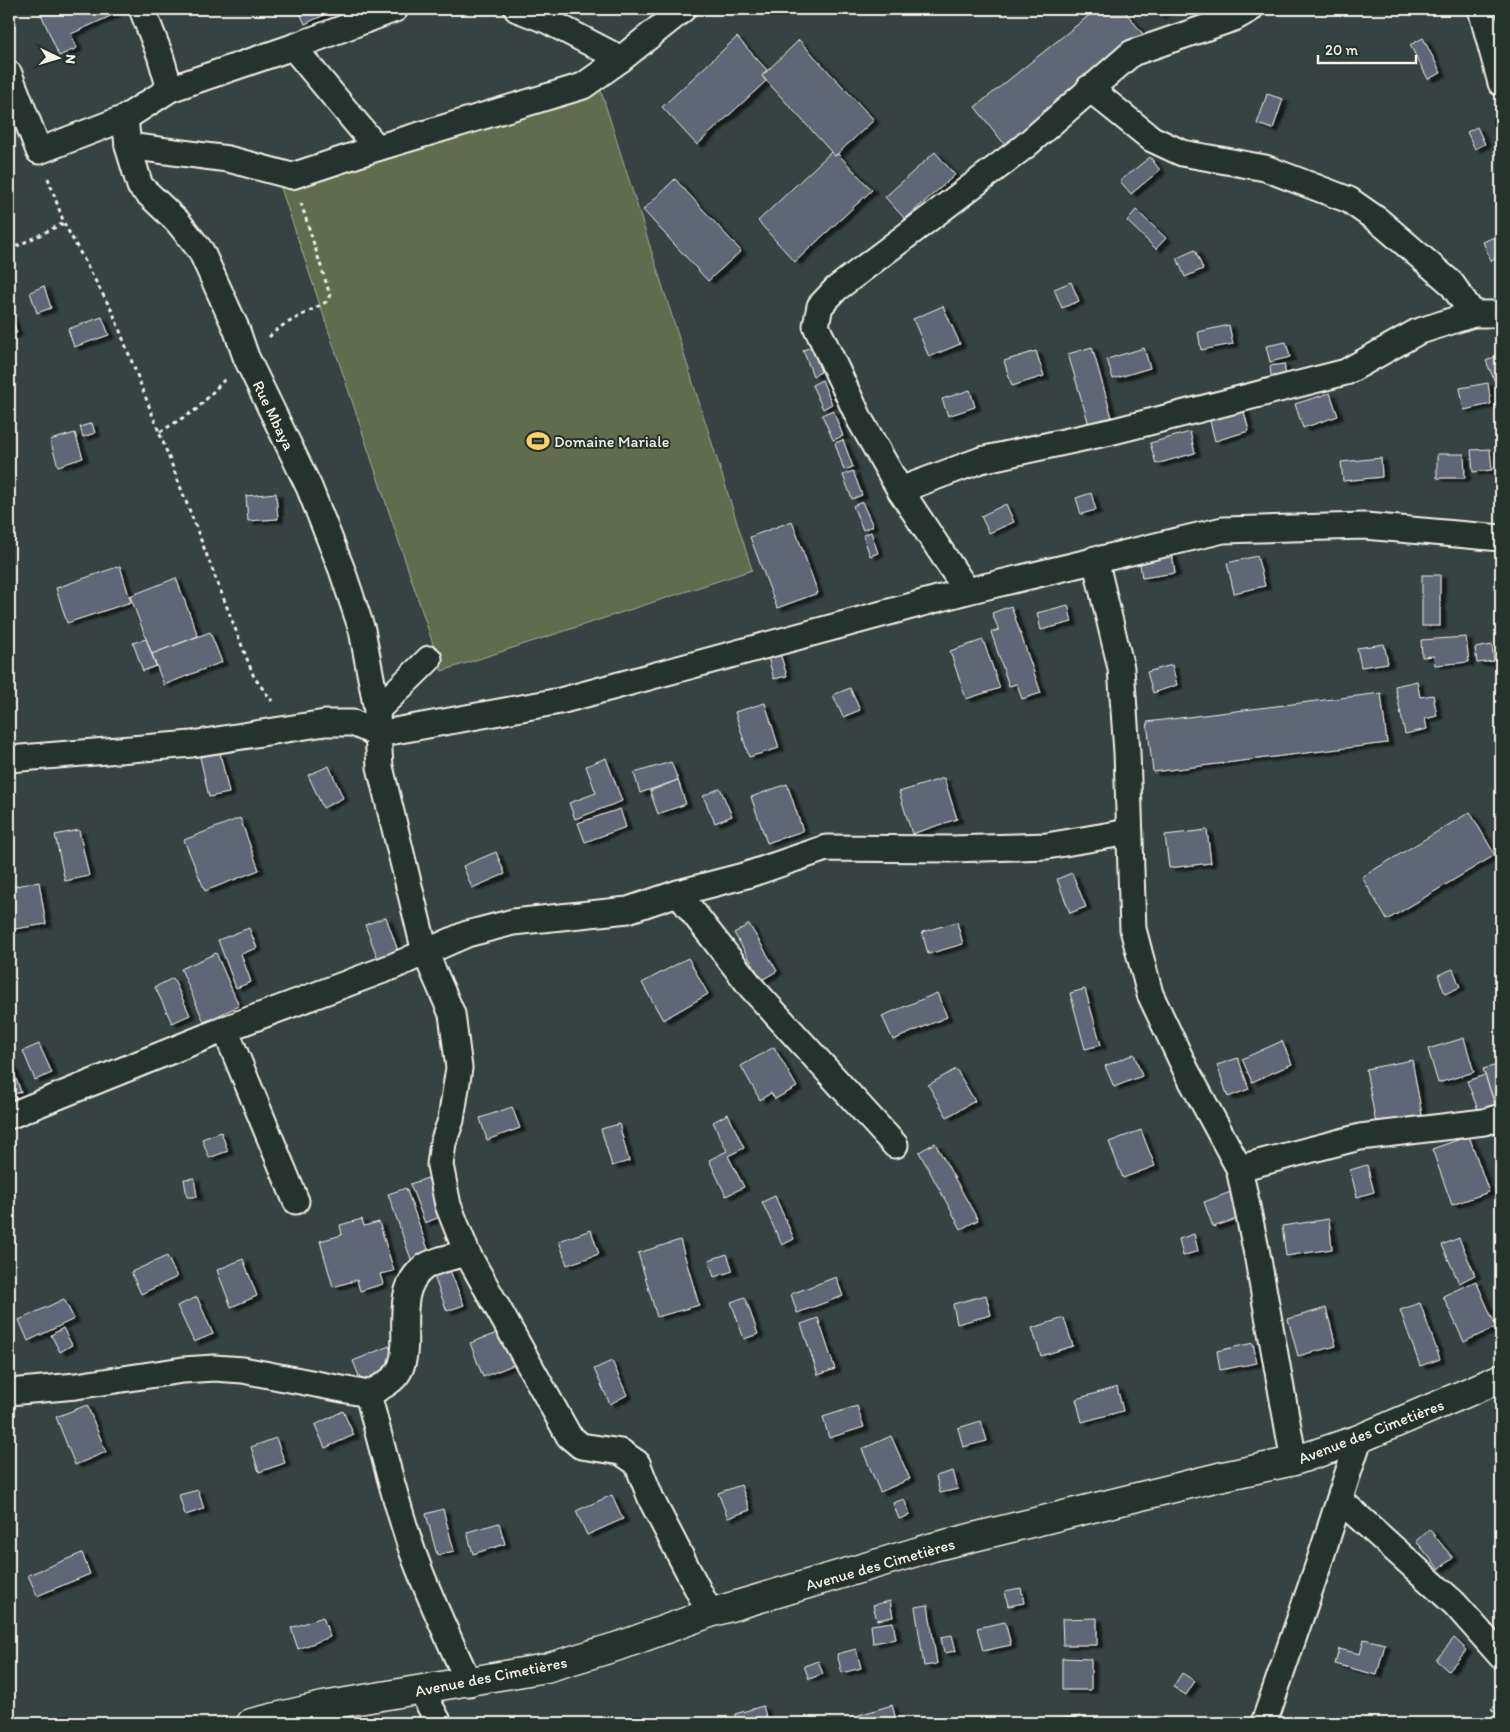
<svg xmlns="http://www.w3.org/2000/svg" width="1510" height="1732" font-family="Itim,sans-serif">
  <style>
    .green { fill: #5e6c4d; stroke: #a9ae9a }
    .building { fill: #5e6674; stroke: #f4f1e8; filter: url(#shadow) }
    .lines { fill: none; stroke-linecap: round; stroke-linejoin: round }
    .street-casing { stroke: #f4f1e8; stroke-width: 29 }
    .secondary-casing { stroke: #f4f1e8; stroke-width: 31 }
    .path { stroke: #f4f1e8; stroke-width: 3; stroke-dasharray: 4 4; stroke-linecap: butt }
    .street { stroke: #26332d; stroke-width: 25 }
    .secondary { stroke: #26332d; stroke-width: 28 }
    .labels { text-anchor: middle; stroke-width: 4; stroke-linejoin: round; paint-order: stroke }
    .street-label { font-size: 16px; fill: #f4f1e8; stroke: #26332d }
    .poi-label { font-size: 16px; fill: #f4f1e8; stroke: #26332d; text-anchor: start }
  </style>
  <defs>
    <filter id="shadow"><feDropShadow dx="5.5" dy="3" stdDeviation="1" flood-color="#0009"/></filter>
  </defs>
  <rect width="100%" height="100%" fill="#374242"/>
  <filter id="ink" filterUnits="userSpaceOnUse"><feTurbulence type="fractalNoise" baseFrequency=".02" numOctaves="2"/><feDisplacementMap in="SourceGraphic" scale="10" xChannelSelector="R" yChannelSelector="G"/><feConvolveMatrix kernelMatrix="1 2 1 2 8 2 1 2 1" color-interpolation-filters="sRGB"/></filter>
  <g filter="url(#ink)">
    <path class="green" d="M595 72 752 570 442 671 276 173Z"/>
    <g class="building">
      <path d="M39 9H113L115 14 71 34 77 48 59 56Z"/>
      <path d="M298 9H322L324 15 305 24Z"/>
      <path d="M1097 9H1123L1143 34 1005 145 975 107Z"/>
      <path d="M1154 9H1168L1159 16Z"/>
      <path d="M737 37 767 70 762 76 766 81 697 145 662 107Z"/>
      <path d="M1423 38 1441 73 1428 79 1410 45Z"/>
      <path d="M799 40 874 120 835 156 762 76Z"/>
      <path d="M1267 94 1283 99 1273 129 1257 124Z"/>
      <path d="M1477 127 1485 144 1475 149 1467 132Z"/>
      <path d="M831 152 835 156 838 154 872 190 795 262 758 221Z"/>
      <path d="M935 152 955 175 905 219 885 197Z"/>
      <path d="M1150 157 1160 170 1131 194 1120 181Z"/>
      <path d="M675 179 741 251 708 281 643 210Z"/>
      <path d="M1136 210 1166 238 1156 249 1127 221Z"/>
      <path d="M1501 234V256L1491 261 1483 242Z"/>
      <path d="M1195 250 1203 269 1185 277 1177 258Z"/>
      <path d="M1071 282 1079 301 1062 308 1054 289Z"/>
      <path d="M44 286 51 308 37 313 30 292Z"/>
      <path d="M943 306 960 344 929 357 913 319Z"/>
      <path d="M9 311 17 333 9 336Z"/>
      <path d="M102 317 109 335 74 347 68 329Z"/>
      <path d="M1229 325 1233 344 1201 350 1198 332Z"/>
      <path d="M1286 342 1290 357 1270 362 1266 346Z"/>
      <path d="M812 347 821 372 813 376 803 350Z"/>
      <path d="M1092 347 1113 421 1090 428 1068 354Z"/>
      <path d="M1144 348 1150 368 1113 379 1107 359Z"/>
      <path d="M1036 351 1044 376 1012 386 1004 361Z"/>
      <path d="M1498 355 1501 362V379L1495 382 1486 361Z"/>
      <path d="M1284 364 1287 382 1272 383 1270 366Z"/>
      <path d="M822 380 832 404 823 409 812 385Z"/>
      <path d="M1488 383 1491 404 1464 410 1460 388Z"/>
      <path d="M970 390 975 407 948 416 942 399Z"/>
      <path d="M1330 393 1338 416 1303 428 1295 404Z"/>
      <path d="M1243 408 1249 431 1215 441 1209 417Z"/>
      <path d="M833 410 843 436 833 440 822 415Z"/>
      <path d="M92 423 95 433 83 437 80 427Z"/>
      <path d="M1190 432 1195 453 1156 464 1150 443Z"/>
      <path d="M75 433 83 458 58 466 50 440Z"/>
      <path d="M843 440 853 467 844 470 835 443Z"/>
      <path d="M1490 449 1492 470 1473 472 1471 450Z"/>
      <path d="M1437 454H1464L1465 478H1437Z"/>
      <path d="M1381 458 1382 477 1343 481 1341 462Z"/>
      <path d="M853 471 862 495 852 499 843 475Z"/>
      <path d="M276 493 278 519 248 521 246 496Z"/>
      <path d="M1091 493 1096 510 1081 514 1076 498Z"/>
      <path d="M862 502 873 526 863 530 853 506Z"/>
      <path d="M1006 504 1014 522 989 533 981 516Z"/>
      <path d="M792 521 818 593 777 608 750 537Z"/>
      <path d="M871 532 878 553 870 556 863 535Z"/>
      <path d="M1172 553 1175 573 1142 578 1139 557Z"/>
      <path d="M1257 556 1265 586 1234 593 1227 563Z"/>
      <path d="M120 566 131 602 67 623 56 588Z"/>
      <rect x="1422" y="575" width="18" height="51"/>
      <path d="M176 578 198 636 152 654 130 596Z"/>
      <path d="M1068 605 1072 622 1041 630 1037 613Z"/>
      <path d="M1011 606 1041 693 1022 699 1017 684 1009 686 991 632 999 630 992 613Z"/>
      <path d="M210 632 222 662 164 685 152 654Z"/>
      <path d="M1466 637 1469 662 1435 665 1434 656 1422 657 1421 640Z"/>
      <path d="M146 639 156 666 143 671 133 643Z"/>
      <path d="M983 640 1000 688 966 699 950 651Z"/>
      <path d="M1384 644 1388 663 1361 667 1357 648Z"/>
      <path d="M1492 645 1494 661 1477 663 1475 648Z"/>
      <path d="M779 650 787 676 774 679 767 654Z"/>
      <path d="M1172 665 1177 685 1153 693 1147 672Z"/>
      <path d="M1417 681 1420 697 1433 695 1437 716 1425 719 1427 729 1405 734 1395 686Z"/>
      <path d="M850 688 860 710 843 717 833 695Z"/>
      <path d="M1381 693 1387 743 1153 772 1147 722Z"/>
      <path d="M765 703 779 748 749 757 735 712Z"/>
      <path d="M220 753 229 793 209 797 200 757Z"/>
      <path d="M606 758 622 801 575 819 569 803 596 793 586 766Z"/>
      <path d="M671 762 678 780 640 793 634 773Z"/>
      <path d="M329 766 343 798 323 808 308 775Z"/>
      <path d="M944 778 957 819 912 834 899 792Z"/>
      <path d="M678 780 686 804 658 814 650 791Z"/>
      <path d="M787 784 803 831 767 843 751 797Z"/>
      <path d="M720 788 732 816 715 823 703 796Z"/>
      <path d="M620 809 626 827 585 842 578 823Z"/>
      <path d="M1470 812 1495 855 1387 920 1362 877Z"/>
      <path d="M240 818 259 870 205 891 184 840Z"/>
      <path d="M79 830 89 876 65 881 55 835Z"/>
      <path d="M1207 830 1211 863 1169 868 1165 835Z"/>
      <path d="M496 852 505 874 472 888 463 866Z"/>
      <path d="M1072 873 1086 907 1070 913 1057 879Z"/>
      <path d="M39 882 46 924 9 930V887Z"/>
      <path d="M386 917 398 951 378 959 365 925Z"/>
      <path d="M957 922 963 944 928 954 922 932Z"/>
      <path d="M749 924 777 971 762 980 734 933Z"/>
      <path d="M249 928 257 948 241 954 251 982 236 988 218 940Z"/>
      <path d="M216 953 239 1006 204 1022 181 969Z"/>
      <path d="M688 958 708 994 663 1020 642 983Z"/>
      <path d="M1453 969 1460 987 1445 994 1438 975Z"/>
      <path d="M173 978 190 1015 172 1023 155 987Z"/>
      <path d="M1085 989 1101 1045 1085 1049 1070 993Z"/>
      <path d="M937 993 947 1017 893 1040 882 1016Z"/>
      <path d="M1464 1038 1474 1072 1438 1083 1428 1049Z"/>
      <path d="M1282 1041 1292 1064 1252 1082 1242 1059Z"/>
      <path d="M39 1044 52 1073 35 1080 23 1051Z"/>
      <path d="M774 1047 797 1087 775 1099 771 1093 760 1100 741 1066Z"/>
      <path d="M1134 1054 1142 1076 1114 1087 1105 1066Z"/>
      <path d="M1238 1058 1249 1089 1228 1097 1217 1065Z"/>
      <path d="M9 1059 21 1092 9 1096Z"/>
      <path d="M1412 1060 1422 1115 1376 1124 1366 1069Z"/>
      <path d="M1501 1064V1096L1493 1098 1483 1069Z"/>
      <path d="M956 1069 975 1101 947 1117 928 1085Z"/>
      <path d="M1485 1075 1495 1105 1479 1112 1467 1081Z"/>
      <path d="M512 1107 520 1128 487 1140 480 1118Z"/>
      <path d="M728 1114 744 1148 728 1156 744 1187 726 1196 709 1160 727 1151 713 1122Z"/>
      <path d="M619 1124 629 1161 612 1166 601 1129Z"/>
      <path d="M1141 1130 1155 1166 1123 1178 1109 1142Z"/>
      <path d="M221 1132 228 1151 209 1158 202 1139Z"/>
      <path d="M1469 1136 1489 1192 1452 1205 1432 1149Z"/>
      <path d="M935 1143 978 1220 961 1229 919 1152Z"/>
      <path d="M1367 1165 1374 1192 1357 1197 1350 1170Z"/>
      <path d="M194 1178 197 1197H187L184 1179Z"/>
      <path d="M428 1178 442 1216 425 1223 410 1184Z"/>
      <path d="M406 1188 430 1255 412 1262 388 1194Z"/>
      <path d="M1236 1190 1245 1216 1213 1227 1204 1202Z"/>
      <path d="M775 1196 794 1239 782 1245 762 1202Z"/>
      <path d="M362 1219 364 1226 379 1222 394 1271 380 1274 383 1284 360 1291 357 1280 333 1287 320 1241 342 1235 340 1225Z"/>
      <path d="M1329 1219 1332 1249 1286 1256 1282 1226Z"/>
      <path d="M591 1230 599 1254 567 1265 559 1241Z"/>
      <path d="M1194 1234 1198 1251 1183 1256 1179 1239Z"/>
      <path d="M1459 1238 1475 1275 1459 1283 1442 1245Z"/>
      <path d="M680 1240 699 1305 657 1317 638 1253Z"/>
      <path d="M727 1254 733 1271 714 1277 709 1260Z"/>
      <path d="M167 1256 177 1277 141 1294 131 1272Z"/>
      <path d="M243 1259 257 1296 231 1307 217 1270Z"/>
      <path d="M449 1268 464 1305 447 1311 433 1274Z"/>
      <path d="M836 1277 843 1296 797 1313 791 1294Z"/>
      <path d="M1476 1281 1496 1327 1464 1342 1443 1296Z"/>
      <path d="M986 1295 991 1315 957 1324 953 1304Z"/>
      <path d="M197 1297 213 1334 194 1342 177 1306Z"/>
      <path d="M745 1297 758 1334 744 1339 731 1302Z"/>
      <path d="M64 1299 74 1319 28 1341 19 1320Z"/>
      <path d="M1420 1303 1440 1359 1420 1366 1400 1310Z"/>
      <path d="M1326 1308 1336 1346 1298 1356 1288 1319Z"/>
      <path d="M818 1318 835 1369 818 1375 801 1324Z"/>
      <path d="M1064 1318 1073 1346 1041 1356 1032 1328Z"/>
      <path d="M63 1328 72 1345 60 1352 51 1335Z"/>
      <path d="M505 1330 518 1363 483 1377 470 1343Z"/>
      <path d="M1253 1343 1257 1363 1220 1370 1217 1351Z"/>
      <path d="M389 1346 397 1365 361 1381 353 1361Z"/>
      <path d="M612 1361 627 1395 610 1404 594 1369Z"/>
      <path d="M1117 1387 1123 1411 1082 1422 1076 1399Z"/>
      <path d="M87 1405 106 1452 75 1465 56 1417Z"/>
      <path d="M857 1406 864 1427 829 1438 823 1417Z"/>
      <path d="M343 1411 354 1435 325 1448 315 1425Z"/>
      <path d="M981 1421 987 1441 963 1447 958 1428Z"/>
      <path d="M891 1436 910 1479 880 1492 862 1449Z"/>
      <path d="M276 1438 285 1463 259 1472 251 1447Z"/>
      <path d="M953 1471 958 1489 940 1493 936 1476Z"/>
      <path d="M741 1485 750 1510 728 1518 718 1493Z"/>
      <path d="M198 1490 204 1509 185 1515 179 1495Z"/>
      <path d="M612 1495 623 1519 587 1535 576 1511Z"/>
      <path d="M904 1499 910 1515 899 1519 893 1503Z"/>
      <path d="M443 1509 454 1551 437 1555 426 1514Z"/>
      <path d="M499 1523 505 1544 473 1554 467 1532Z"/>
      <path d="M1429 1529 1453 1558 1439 1569 1416 1541Z"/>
      <path d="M82 1553 90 1574 37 1596 28 1575Z"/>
      <path d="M1021 1588 1024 1603 1008 1606 1005 1591Z"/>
      <path d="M890 1601 893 1617 877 1620 873 1605Z"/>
      <path d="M928 1605 937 1664 924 1666 915 1607Z"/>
      <path d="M323 1617 330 1637 298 1649 291 1628Z"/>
      <path d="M1097 1618V1645H1063L1062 1619Z"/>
      <path d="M893 1622 896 1639 873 1643 871 1625Z"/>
      <path d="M1005 1622 1011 1645 983 1651 977 1628Z"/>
      <path d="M952 1635 956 1651 944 1653 941 1637Z"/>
      <path d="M1454 1638 1467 1650 1448 1671 1436 1660Z"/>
      <path d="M1364 1639 1385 1644 1377 1675 1335 1664 1339 1649 1360 1654Z"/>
      <path d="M856 1649 861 1668 842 1673 837 1654Z"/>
      <path d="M1062 1658 1091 1659V1690H1062Z"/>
      <path d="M818 1661 823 1674 809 1679 804 1666Z"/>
      <path d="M1182 1673 1195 1681 1186 1695 1173 1687Z"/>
      <path d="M1501 1701V1723H1486L1497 1715 1491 1709Z"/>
      <path d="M892 1705 897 1723H861L859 1715Z"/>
      <path d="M763 1706 768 1723H737L735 1714Z"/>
      <path d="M1080 1716 1081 1723H1046L1045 1721Z"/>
    </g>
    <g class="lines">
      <defs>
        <g id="street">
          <path d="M142 9 160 55 170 89"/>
          <path d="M517 9 546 20 621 59"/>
          <path d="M1481 9 1501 83"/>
          <path d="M293 47 377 148 583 86 621 59 683 9"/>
          <path d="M9 74 39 151 125 118 170 89 293 47 395 9"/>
          <path d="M1089 88 1152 139 1182 153 1265 168 1349 200 1379 221 1451 283 1473 314"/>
          <path d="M128 146 228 159 292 176 377 148"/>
          <path d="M900 490 981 460 1110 432 1346 372 1417 332 1473 314H1501"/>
          <path d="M1095 559 1121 668 1127 752 1133 929 1150 994 1187 1072 1239 1168 1257 1254 1294 1461"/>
          <path d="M967 591 900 490 860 420 816 326 820 306 836 289 1025 146 1132 53 1234 18 1250 9"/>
          <path d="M377 710 429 659"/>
          <path d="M9 759 192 744 325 723H353L378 734 377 710 362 630 342 570 309 487 246 357 236 328 201 251 178 222 140 186 128 146 125 118"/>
          <path d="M678 893 752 988 895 1145"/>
          <path d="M225 1029 296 1201"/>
          <path d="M9 1116 225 1029 394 966 467 934 513 922 628 910 678 893 747 875 826 848 952 849 1047 846 1129 832"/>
          <path d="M1239 1168 1360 1137 1484 1122 1501 1117"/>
          <path d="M9 1392 76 1386 183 1370 214 1368 243 1370 368 1394C379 1388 393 1382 399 1371 414 1344 391 1293 423 1268 431 1261 456 1256 467 1253"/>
          <path d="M368 1394C382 1447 395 1501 413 1553 429 1597 449 1640 469 1683"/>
          <path d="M1340 1500 1455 1604 1501 1656"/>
          <path d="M710 1613 652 1501 637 1463 621 1452 581 1446 569 1436 467 1253 448 1205 440 1165 443 1143 451 1120 459 1068 452 1014 425 952 380 767 378 734 560 701 967 591 1223 530 1365 526 1501 538"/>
          <path d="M421 1690 439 1723"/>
          <path d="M1264 1723 1318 1566 1359 1439"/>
        </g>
        <path id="secondary" d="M251 1723 323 1706 546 1668 622 1645 710 1613 933 1547 1219 1477 1294 1461 1359 1439 1501 1378"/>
      </defs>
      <use href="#street" class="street-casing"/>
      <use href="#secondary" class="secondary-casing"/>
      <g class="path">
        <path d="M48 178 64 223 113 313 254 677 272 701"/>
        <path d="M9 250 64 223"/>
        <path d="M269 337 280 327 326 302 330 295 301 203"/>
        <path d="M160 432 197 409 225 379"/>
      </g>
      <use href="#street" class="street"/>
      <use href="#secondary" class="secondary"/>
    </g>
  </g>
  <defs>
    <symbol id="stadium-bare" viewBox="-9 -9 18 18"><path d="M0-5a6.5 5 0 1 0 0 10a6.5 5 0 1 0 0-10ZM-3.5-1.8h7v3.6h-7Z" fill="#ffd166" stroke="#26332d" stroke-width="2.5" paint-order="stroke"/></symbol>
  </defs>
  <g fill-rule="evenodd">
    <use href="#stadium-bare" x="522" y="425" width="32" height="32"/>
  </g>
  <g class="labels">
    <g class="street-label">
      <text transform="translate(274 415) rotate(64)" y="6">Rue Mbaya</text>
      <text transform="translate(1371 1431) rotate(-21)" y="6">Avenue des Cimetières</text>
      <text transform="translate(880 1564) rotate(-16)" y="6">Avenue des Cimetières</text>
      <text transform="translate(491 1676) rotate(-11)" y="6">Avenue des Cimetières</text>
    </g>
    <g class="poi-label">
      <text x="554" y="447">Domaine Mariale</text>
    </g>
  </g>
  <rect width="1510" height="1732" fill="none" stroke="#26332d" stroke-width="30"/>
  <rect x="15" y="15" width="1480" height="1702" fill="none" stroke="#f4f1e8" stroke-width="2" filter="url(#ink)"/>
  <g transform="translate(58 58) rotate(95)" stroke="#26332d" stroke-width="4" paint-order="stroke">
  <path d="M0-4L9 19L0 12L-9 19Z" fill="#f4f1e8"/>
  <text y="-8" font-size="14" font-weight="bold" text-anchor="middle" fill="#f4f1e8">N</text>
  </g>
  <path d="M1318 55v8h98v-8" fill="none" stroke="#f4f1e8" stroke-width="2.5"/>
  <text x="1325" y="55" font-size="15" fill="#f4f1e8" stroke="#26332d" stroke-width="4" paint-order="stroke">20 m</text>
</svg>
